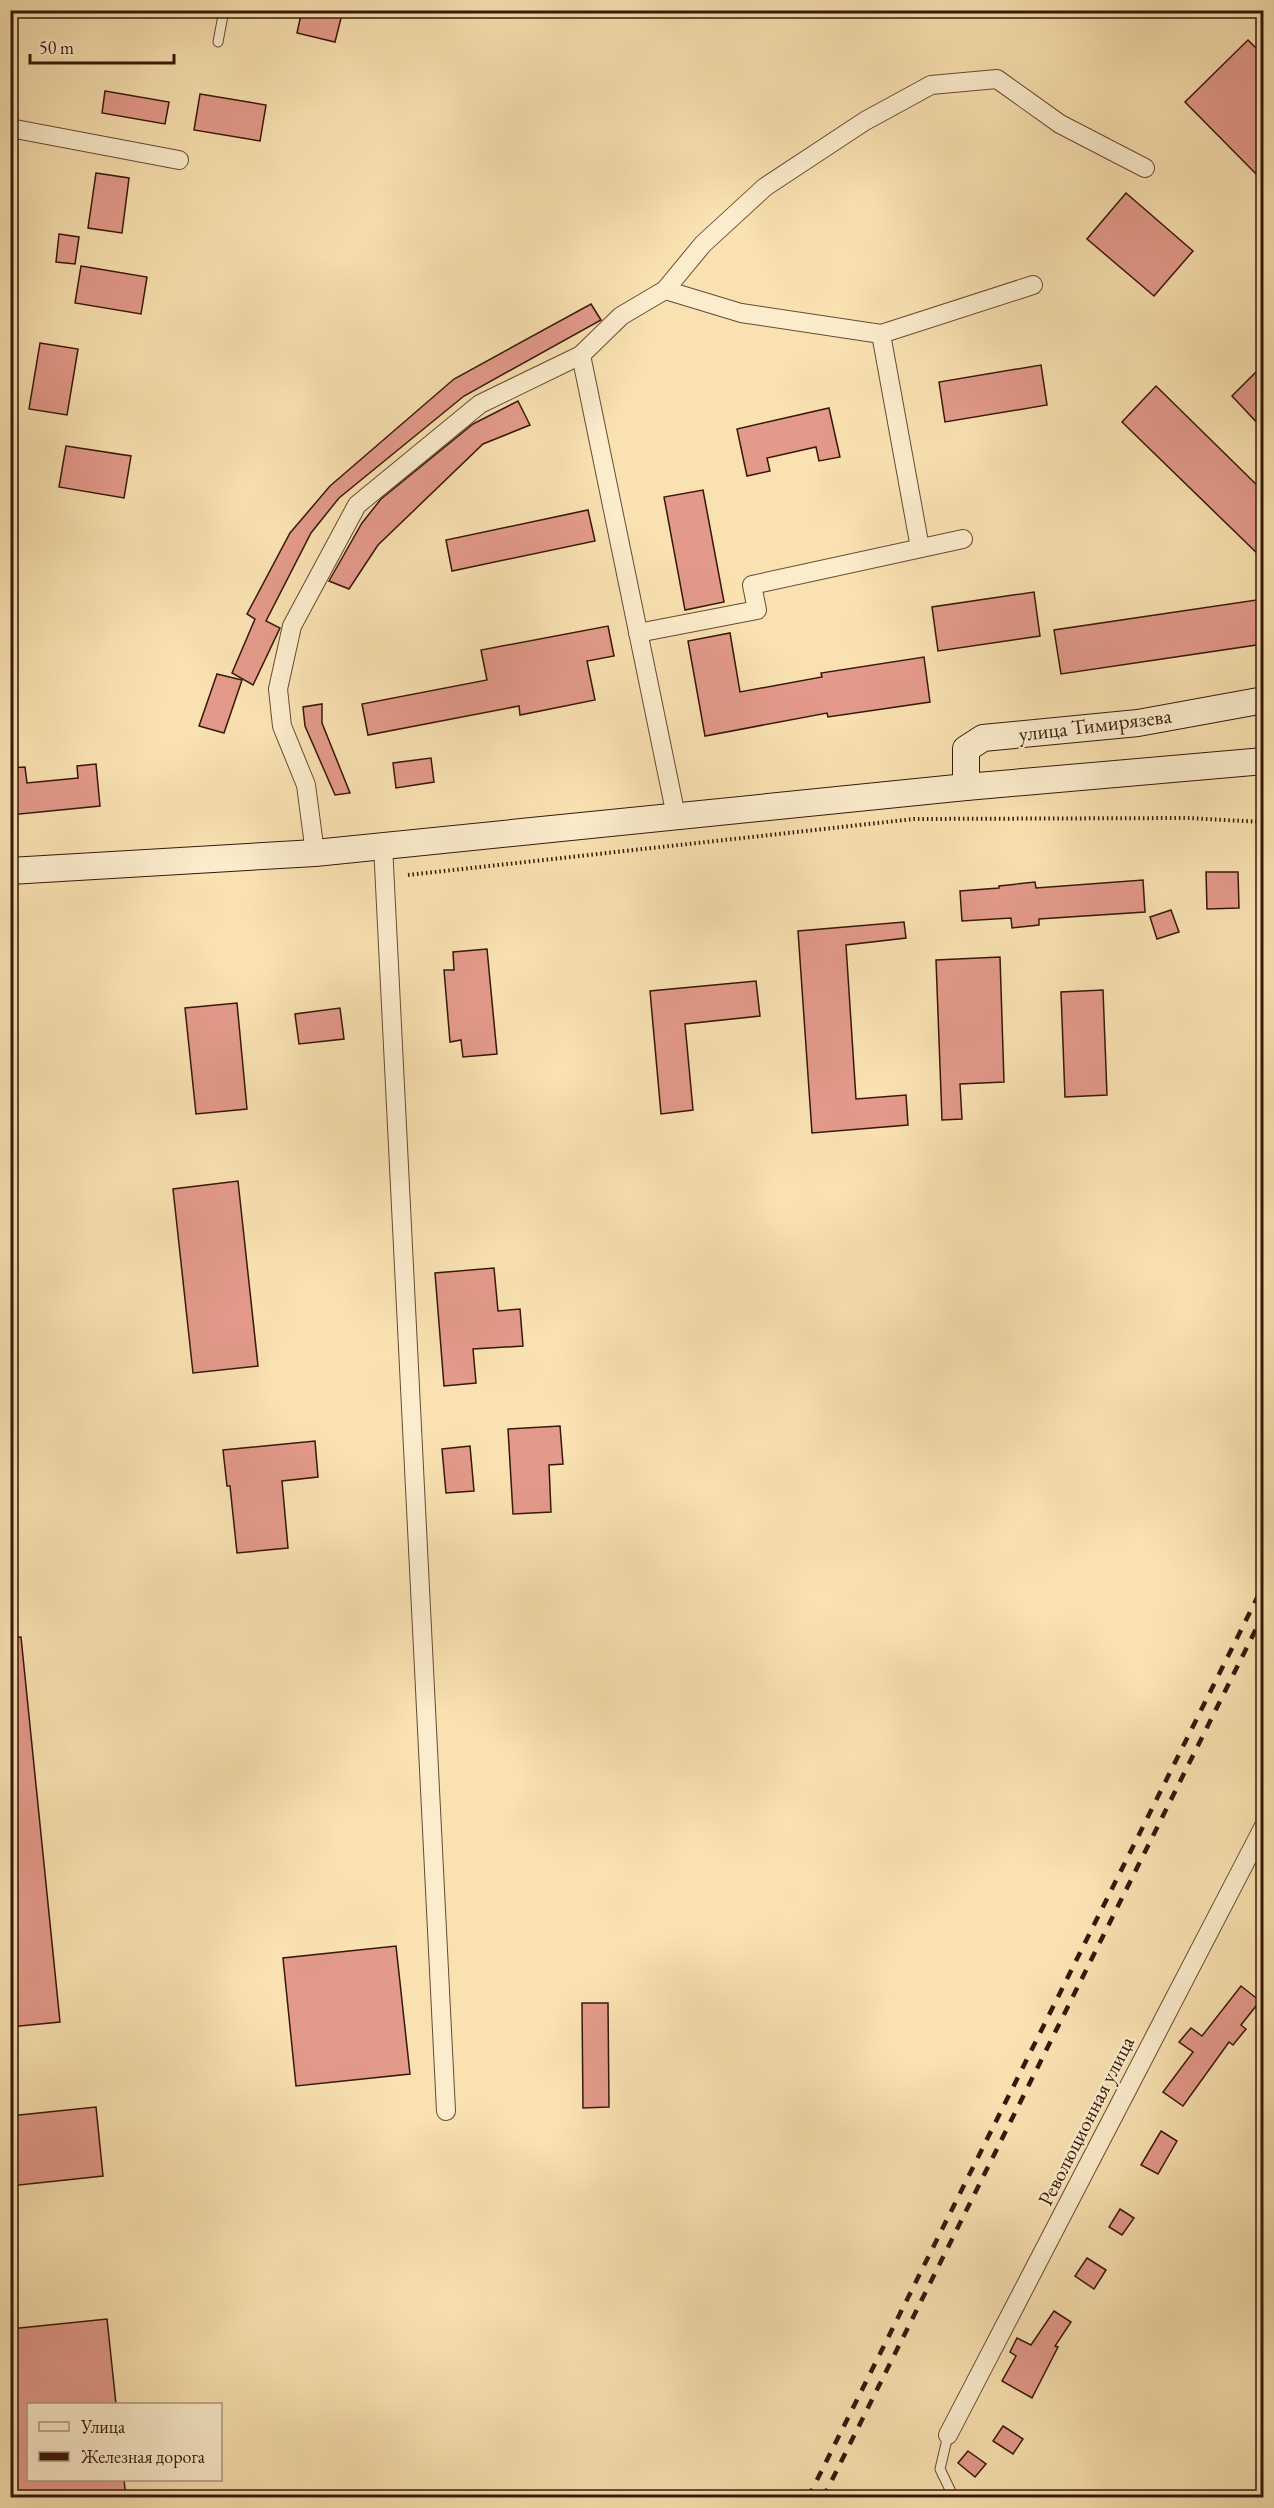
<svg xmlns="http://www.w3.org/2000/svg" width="1274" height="2508" font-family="'EB Garamond',serif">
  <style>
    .building { fill: #e49a8b; stroke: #361809; stroke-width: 1.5 }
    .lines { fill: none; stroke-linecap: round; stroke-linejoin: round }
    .lane-casing { stroke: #674a33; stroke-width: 11 }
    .street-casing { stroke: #674a33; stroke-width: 20 }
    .secondary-casing { stroke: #361809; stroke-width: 28 }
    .path { stroke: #361809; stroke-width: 4; stroke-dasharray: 1.5 3; stroke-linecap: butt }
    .lane { stroke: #fbeccc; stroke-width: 9 }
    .street { stroke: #fbeccc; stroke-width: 18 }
    .secondary { stroke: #fbeccc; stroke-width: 26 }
    .rail { stroke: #361809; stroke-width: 4.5; stroke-dasharray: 10 10; stroke-linecap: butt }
    .labels { text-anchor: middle; stroke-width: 4.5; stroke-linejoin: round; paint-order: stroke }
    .street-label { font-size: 21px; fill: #361809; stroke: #fbeccc }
  </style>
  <rect width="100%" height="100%" fill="#f9e1b1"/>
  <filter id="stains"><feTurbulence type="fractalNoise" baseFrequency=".00333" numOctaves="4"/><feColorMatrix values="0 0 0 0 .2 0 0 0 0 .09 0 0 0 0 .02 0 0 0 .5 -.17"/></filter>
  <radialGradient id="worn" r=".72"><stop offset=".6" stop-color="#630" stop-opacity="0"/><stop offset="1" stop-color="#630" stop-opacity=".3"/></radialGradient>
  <g class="building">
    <path d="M302 10H343L335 42 297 33Z"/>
    <path d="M1248 40 1263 55V181L1185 102Z"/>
    <path d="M105 91 169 102 165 124 102 113Z"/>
    <path d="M200 94 266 105 260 141 194 130Z"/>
    <path d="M96 173 129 178 122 233 88 228Z"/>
    <path d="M1126 193 1193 251 1154 296 1087 239Z"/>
    <path d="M59 234 79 237 75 264 56 262Z"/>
    <path d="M81 266 147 277 141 314 75 303Z"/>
    <path d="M591 304 601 320 464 396 339 498 311 533 266 621 280 628 253 685 232 673 255 619 247 614 290 533 330 486 454 379Z"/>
    <path d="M40 343 78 349 67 415 29 409Z"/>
    <path d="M1041 365 1047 405 945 422 939 382Z"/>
    <path d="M1263 365V429L1232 396Z"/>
    <path d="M1156 386 1263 491V559L1122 422Z"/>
    <path d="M518 401 530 425 483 444 378 545 349 589 329 581 362 523 381 499 473 424Z"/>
    <path d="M829 408 840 457 819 461 816 447 767 458 770 471 747 476 737 429Z"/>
    <path d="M66 446 131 456 124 498 59 487Z"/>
    <path d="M703 490 724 602 685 610 664 497Z"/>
    <path d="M588 510 595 541 452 571 446 540Z"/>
    <path d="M1034 592 1040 636 938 651 932 607Z"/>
    <path d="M1263 599V644L1061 674 1054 630Z"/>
    <path d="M608 626 614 656 587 661 595 700 520 715 519 706 368 735 362 704 487 680 481 650Z"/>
    <path d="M730 633 740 692 822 677 821 673 924 657 930 702 828 717 827 713 705 736 688 641Z"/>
    <path d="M217 674 242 680 224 733 199 726Z"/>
    <path d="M322 704V723L350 793 335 795 305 726 303 707Z"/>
    <path d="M431 758 434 782 396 788 393 763Z"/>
    <path d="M96 764 100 806 10 815V768L25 767 27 783 78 778 77 766Z"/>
    <path d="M1206 872H1238L1239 908 1207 909Z"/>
    <path d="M1143 880 1145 912 1039 919V925L1012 928 1011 918 962 921 960 891 999 888V886L1035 882 1036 888Z"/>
    <path d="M1171 910 1179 932 1157 939 1150 917Z"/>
    <path d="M904 922 906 938 846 945 856 1099 906 1095 908 1125 812 1133 798 931Z"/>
    <path d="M487 949 497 1054 463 1057 461 1040 450 1042 444 970H454L453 952Z"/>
    <path d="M1000 957 1004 1082 960 1084 962 1119 942 1120 936 960Z"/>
    <path d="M756 981 760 1016 685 1024 693 1110 661 1114 650 991Z"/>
    <path d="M1103 990 1107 1095 1065 1097 1061 992Z"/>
    <path d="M237 1003 247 1109 196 1114 185 1008Z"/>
    <path d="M340 1008 344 1039 299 1044 295 1014Z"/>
    <path d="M238 1181 258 1366 193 1373 173 1189Z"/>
    <path d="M494 1268 498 1311 520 1309 523 1346 473 1349 476 1383 444 1386 435 1273Z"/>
    <path d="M560 1426 563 1464 549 1465 551 1512 513 1514 508 1429Z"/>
    <path d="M315 1441 318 1477 282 1481 288 1548 237 1553 230 1486H227L223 1450Z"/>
    <path d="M470 1446 474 1491 446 1493 442 1449Z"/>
    <path d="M21 1637 60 2022 10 2027V1638Z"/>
    <path d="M396 1946 410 2074 296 2086 283 1958Z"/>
    <path d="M1241 1986 1260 2001 1241 2025 1246 2029 1233 2045 1229 2042 1183 2106 1163 2092 1193 2052 1179 2042 1191 2028 1202 2036Z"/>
    <path d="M582 2003H608L609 2107 583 2108Z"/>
    <path d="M96 2107 103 2176 10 2186V2116Z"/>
    <path d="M1161 2131 1177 2141 1158 2174 1141 2165Z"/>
    <path d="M1120 2209 1134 2218 1122 2235 1109 2227Z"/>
    <path d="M1087 2258 1106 2270 1094 2289 1075 2276Z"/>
    <path d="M1054 2311 1071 2322 1055 2346 1058 2347 1032 2398 1002 2381 1016 2356 1010 2352 1017 2338 1031 2345Z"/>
    <path d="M107 2319 116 2404H28V2480H124L126 2498H10V2329Z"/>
    <path d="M1003 2426 1023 2439 1013 2454 993 2441Z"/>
    <path d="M968 2451 986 2464 975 2477 958 2463Z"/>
  </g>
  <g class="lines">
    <defs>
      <g id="lane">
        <path d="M10 26 14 10"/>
        <path d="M218 42 224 10"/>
        <path d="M948 2435 940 2469 954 2498"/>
      </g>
      <g id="street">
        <path d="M10 128 179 160"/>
        <path d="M665 290 741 313 881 334 1033 285"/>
        <path d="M881 334 920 548"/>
        <path d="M581 355 676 816"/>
        <path d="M638 633 757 610 752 585 963 539"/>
        <path d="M383 845 446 2111"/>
        <path d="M315 853 306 785 282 726 278 689 292 626 357 505 480 404 581 355 621 316 665 290 703 244 765 187 865 121 931 85 997 79 1060 124 1145 168"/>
        <path d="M948 2435 1264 1826"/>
      </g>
      <g id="secondary">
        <path d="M966 787V749L983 738 1138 723 1264 700"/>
        <path d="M10 871 315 853 966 787 1264 761"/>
      </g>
    </defs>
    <use href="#lane" class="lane-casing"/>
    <use href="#street" class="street-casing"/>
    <use href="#secondary" class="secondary-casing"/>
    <path class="path" d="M408 875 914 819 1187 818 1264 822"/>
    <use href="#lane" class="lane"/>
    <use href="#street" class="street"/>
    <use href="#secondary" class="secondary"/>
    <g class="rail">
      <path d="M808 2498 1264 1584"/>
      <path d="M823 2498 1264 1613"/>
    </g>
  </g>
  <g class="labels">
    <g class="street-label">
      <text transform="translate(1095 725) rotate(-7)" y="7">улица Тимирязева</text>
      <text transform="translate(1086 2121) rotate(-63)" y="7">Революционная улица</text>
    </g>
  </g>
  <rect width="1274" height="2508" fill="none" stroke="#f9e1b1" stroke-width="36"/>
  <rect x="12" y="12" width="1250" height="2484" fill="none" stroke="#361809" stroke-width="3"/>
  <rect x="18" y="18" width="1238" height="2472" fill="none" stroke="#361809" stroke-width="1.5"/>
  <rect x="27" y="2403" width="195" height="78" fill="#fbeccc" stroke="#ac977e" stroke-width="1.5"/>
  <rect x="39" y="2422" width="30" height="9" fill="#fbeccc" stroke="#ac977e" stroke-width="1.5"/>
  <text x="81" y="2433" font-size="18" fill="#361809">Улица</text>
  <rect x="39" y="2452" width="30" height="9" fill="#361809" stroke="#ac977e" stroke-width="1.5"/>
  <text x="81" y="2463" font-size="18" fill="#361809">Железная дорога</text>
  <path d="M30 54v9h144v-9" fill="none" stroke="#361809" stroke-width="3"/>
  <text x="39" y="54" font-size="18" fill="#361809" stroke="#fbeccc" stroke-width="4.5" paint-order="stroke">50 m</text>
  <rect width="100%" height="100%" filter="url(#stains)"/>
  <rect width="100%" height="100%" fill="url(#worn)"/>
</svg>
